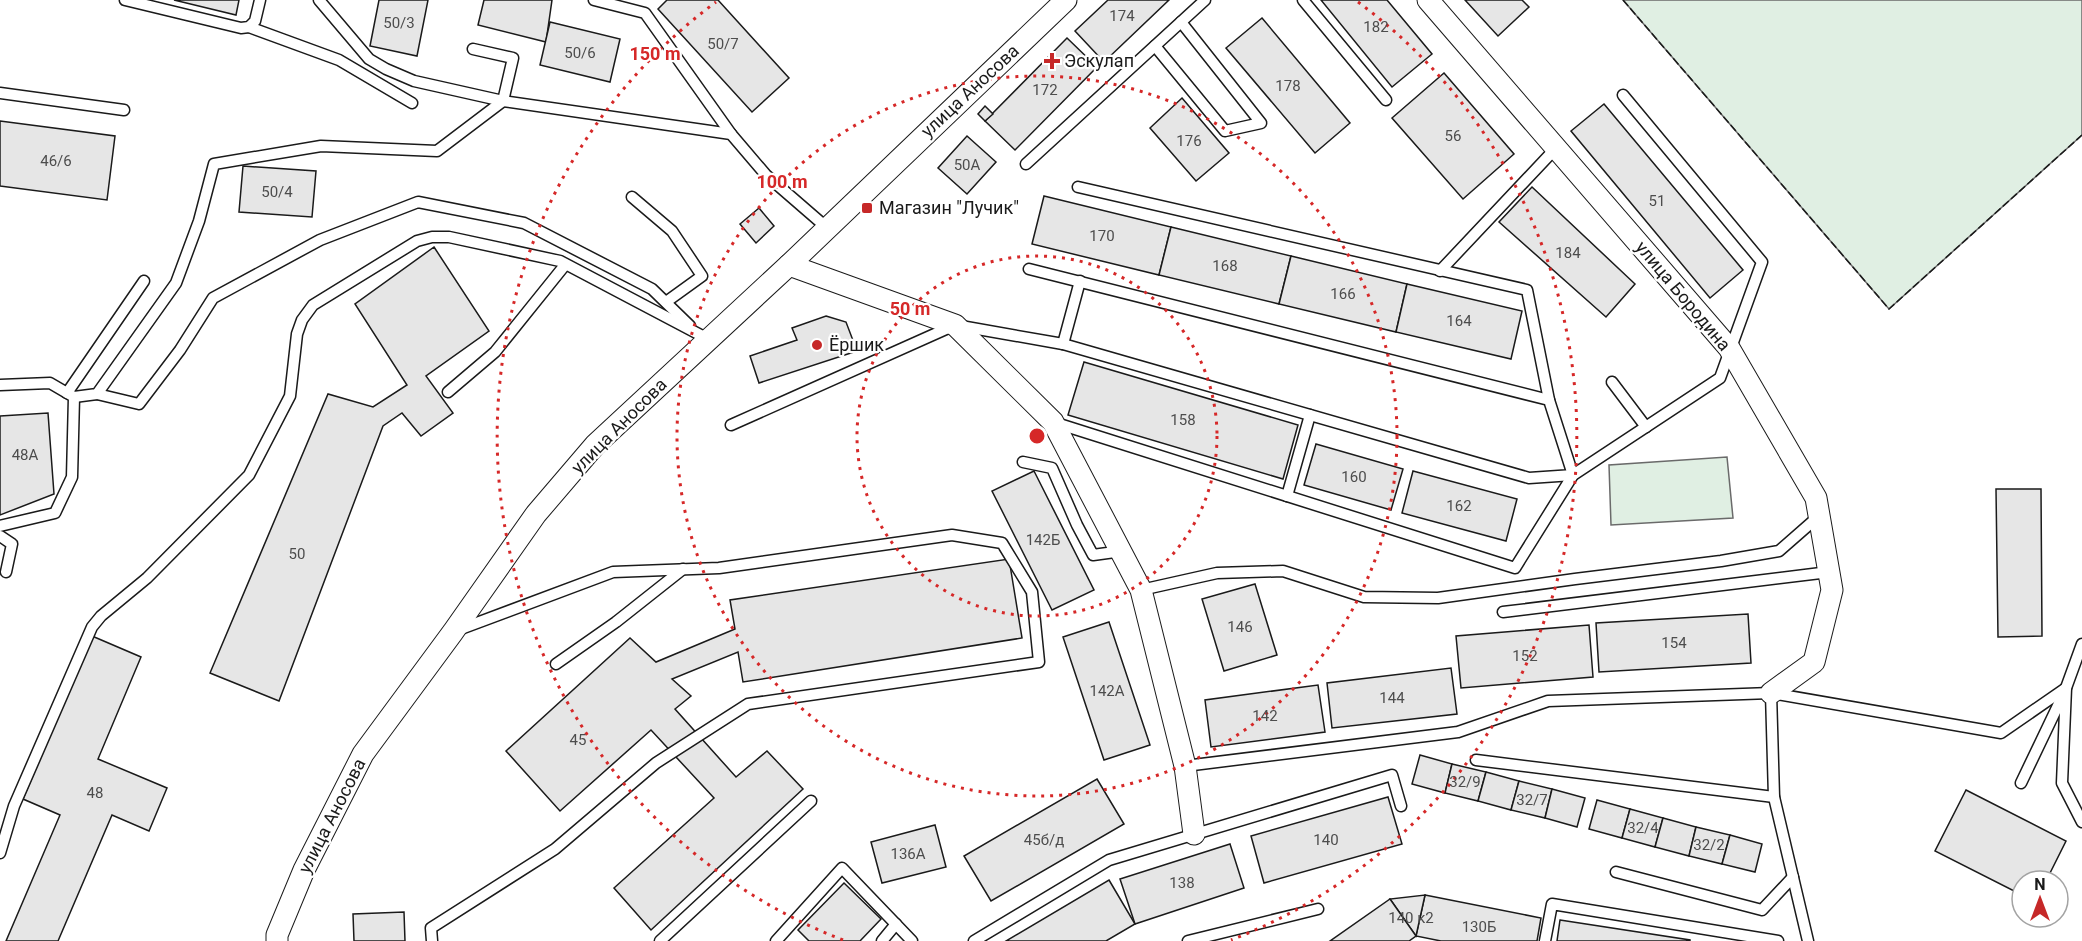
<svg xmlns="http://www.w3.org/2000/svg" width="2082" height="941" font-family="Roboto,sans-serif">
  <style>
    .green { fill: #e0efe3; stroke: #6a6a6a; stroke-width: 1.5 }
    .building { fill: #e6e6e6; stroke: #1a1a1a; stroke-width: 1.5 }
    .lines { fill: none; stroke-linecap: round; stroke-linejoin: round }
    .service-casing { stroke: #1a1a1a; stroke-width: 13 }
    .minor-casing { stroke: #1a1a1a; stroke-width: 23 }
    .service { stroke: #fff; stroke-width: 10 }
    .minor { stroke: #fff; stroke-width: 21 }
    .fence { stroke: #1a1a1a; stroke-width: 1.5; stroke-dasharray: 8 3; stroke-linecap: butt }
    .ring { fill: none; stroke: #d62828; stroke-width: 3; stroke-dasharray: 3 6 }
    .poi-dot { fill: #c62828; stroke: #fff; stroke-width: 2 }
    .labels { text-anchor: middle; stroke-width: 4.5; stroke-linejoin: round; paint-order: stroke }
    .number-label { font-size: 15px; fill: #4d4d4d }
    .poi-label { font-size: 18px; fill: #1a1a1a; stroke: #fff; text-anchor: start }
    .street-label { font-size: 18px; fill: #1a1a1a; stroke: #fff }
    .centre { fill: #d62828; stroke: #fff; stroke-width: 3 }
    .ring-label { font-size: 18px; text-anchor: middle; font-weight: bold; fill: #d62828; stroke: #fff; stroke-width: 4.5; stroke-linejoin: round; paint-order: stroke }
  </style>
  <rect width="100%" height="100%" fill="#fff"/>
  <g class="green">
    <path d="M1623 0H2082V135L1889 309Z"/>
    <path d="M1727 457 1733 518 1611 525 1609 465Z"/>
  </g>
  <g class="building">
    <path d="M174 0H239L236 15Z"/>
    <path d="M379 0H428L417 56 370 46Z"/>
    <path d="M484 0H552L546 42 478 25Z"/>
    <path d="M667 0H718L789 78 752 112 658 9Z"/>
    <path d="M1108 0H1169L1104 62 1075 31Z"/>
    <path d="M1321 0H1387L1432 54 1392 87Z"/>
    <path d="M1465 0H1522L1529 7 1498 36Z"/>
    <path d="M1262 18 1350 123 1315 153 1226 48Z"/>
    <path d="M550 22 620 39 610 82 540 65Z"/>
    <path d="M1067 38 1097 67 1015 150 985 121Z"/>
    <path d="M1444 73 1514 154 1463 199 1392 118Z"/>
    <path d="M1182 98 1229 153 1196 181 1150 128Z"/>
    <path d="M1604 104 1743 270 1710 298 1571 131Z"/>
    <path d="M985 106 993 114 985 121 978 114Z"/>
    <path d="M0 121 115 136 107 200 0 186Z"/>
    <path d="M967 136 996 162 967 194 938 168Z"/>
    <path d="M243 166 316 171 312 217 239 212Z"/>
    <path d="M1532 187 1635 284 1606 317 1499 222Z"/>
    <path d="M1044 196 1171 227 1159 275 1032 244Z"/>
    <path d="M759 208 774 226 756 243 740 224Z"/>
    <path d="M1171 227 1291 256 1279 304 1159 275Z"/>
    <path d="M434 247 489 331 426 376 453 413 421 436 402 413 383 426 279 701 210 673 328 394 373 407 407 385 355 304Z"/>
    <path d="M1291 256 1407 284 1396 332 1279 304Z"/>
    <path d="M1407 284 1522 311 1511 359 1396 332Z"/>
    <path d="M826 316 846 322 857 351 759 383 750 356 797 340 792 328Z"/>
    <path d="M1084 362 1298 425 1283 479 1068 415Z"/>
    <path d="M48 413 54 494 0 515V416Z"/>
    <path d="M1316 444 1403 469 1391 510 1304 485Z"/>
    <path d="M1034 471 1094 590 1052 610 992 491Z"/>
    <path d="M1413 471 1517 499 1506 541 1402 513Z"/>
    <path d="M1996 489H2041L2042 636 1998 637Z"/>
    <path d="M1009 559 1022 638 743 682 738 652 672 679 691 696 675 709 736 777 767 751 803 789 651 930 614 888 714 798 651 730 560 811 506 751 630 638 656 662 735 629 730 600Z"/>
    <path d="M1255 584 1277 655 1224 671 1202 599Z"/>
    <path d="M1748 614 1751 663 1599 672 1596 623Z"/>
    <path d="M1109 622 1150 745 1104 760 1063 637Z"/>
    <path d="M1589 625 1593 677 1461 688 1456 636Z"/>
    <path d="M92 636 141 657 98 759 167 788 149 831 112 815 58 941H6L60 815 23 799Z"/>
    <path d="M1451 668 1457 714 1332 728 1327 683Z"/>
    <path d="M1318 685 1325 732 1211 747 1205 700Z"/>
    <path d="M1420 755 1452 764 1445 793 1412 784Z"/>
    <path d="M1452 764 1486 772 1478 801 1445 793Z"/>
    <path d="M1486 772 1519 781 1511 810 1478 801Z"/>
    <path d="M1097 779 1124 824 991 901 964 856Z"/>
    <path d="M1519 781 1552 789 1545 818 1511 810Z"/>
    <path d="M1552 789 1585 798 1577 827 1545 818Z"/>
    <path d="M1966 790 2066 841 2046 881H2022V895L1935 851Z"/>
    <path d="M1388 797 1402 844 1264 883 1251 836Z"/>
    <path d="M1597 800 1630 809 1622 838 1589 829Z"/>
    <path d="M1630 809 1663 818 1655 847 1622 838Z"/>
    <path d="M1663 818 1696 827 1689 856 1655 847Z"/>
    <path d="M935 825 946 867 882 883 871 842Z"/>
    <path d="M1696 827 1730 835 1722 864 1689 856Z"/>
    <path d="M1730 835 1762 844 1755 872 1722 864Z"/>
    <path d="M1230 844 1244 888 1135 924 1120 879Z"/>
    <path d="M1109 880 1135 924 1106 941H1006Z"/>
    <path d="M844 883 881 919 860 941H809L798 930Z"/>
    <path d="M1425 895 1541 918 1537 941H1441L1416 936Z"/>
    <path d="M1425 895 1416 936 1390 899Z"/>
    <path d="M1390 899 1416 936 1409 941H1330Z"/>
    <path d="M404 912 405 941H354L353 914Z"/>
    <path d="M1560 920 1690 940V941H1557Z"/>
  </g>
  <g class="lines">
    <defs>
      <g id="service">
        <path d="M125 0 241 28 249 27 255 21 260 0"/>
        <path d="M319 0 369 59 386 69 414 81 503 101 731 134 766 175 826 227"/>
        <path d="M594 0 645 13 731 134"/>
        <path d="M1303 0 1386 100"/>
        <path d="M249 27 339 60 412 103"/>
        <path d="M1155 46 1225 131 1261 123 1181 22"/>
        <path d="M0 93 124 110"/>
        <path d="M1026 164 1205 0"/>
        <path d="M1078 187 1527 290 1549 400"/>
        <path d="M632 197 672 231 702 276 666 302"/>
        <path d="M1440 271 1556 148"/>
        <path d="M1063 344 1080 281"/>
        <path d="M1612 382 1646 427"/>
        <path d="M0 385 50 383 74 397 72 477 55 513 0 526"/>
        <path d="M448 392 495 352 565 265"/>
        <path d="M67 393 144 281"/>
        <path d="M97 394 139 404 180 350 213 298 320 240 418 202 524 223 652 289 690 326"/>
        <path d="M74 397 97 394 176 283 199 221 214 164 321 146 437 151 503 101 513 58 473 49"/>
        <path d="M1056 423 1515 568 1573 475 1720 378 1762 262 1623 95"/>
        <path d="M731 425 955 325 1063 344 1529 478 1573 475 1549 400 1029 269"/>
        <path d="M1023 462 1052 468 1077 525 1093 555 1122 551"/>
        <path d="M1287 496 1310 415"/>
        <path d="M0 536 12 544 6 572"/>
        <path d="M1141 590 1217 573 1283 571 1364 597 1438 598 1575 579 1721 561 1779 551 1819 516"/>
        <path d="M1503 612 1829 572"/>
        <path d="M2082 644 2066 688 2062 783 2082 822"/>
        <path d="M556 664 616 622 683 569"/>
        <path d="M1771 693 1774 797 1808 941"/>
        <path d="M1476 760 1774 797"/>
        <path d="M1185 766 1458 732 1548 701 1771 693 2001 733 2066 688"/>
        <path d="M2021 783 2064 693"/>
        <path d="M0 853 14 806 92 627 101 616 147 578 249 475 290 396 297 334 302 320 313 305 417 241 432 237H449L560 261 708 339"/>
        <path d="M1616 872 1762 910 1793 877"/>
        <path d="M432 941 431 928 555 849 656 763 748 704 1039 662 1032 592 1002 543 952 535 719 568 613 572 458 630"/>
        <path d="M660 941 811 801"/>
        <path d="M776 941 842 868 912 941"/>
        <path d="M882 941 896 924"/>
        <path d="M974 941 1109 860 1392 775 1401 806"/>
        <path d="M1188 941 1318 909"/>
        <path d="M1545 941 1552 904 1778 941"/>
      </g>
      <g id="minor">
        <path d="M1428 0 1729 348 1816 498 1832 590 1814 662 1771 693"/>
        <path d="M789 265 955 325 1053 422 1141 590 1185 766 1194 834"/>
        <path d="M277 941V935L304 870 363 754 453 632 536 514 595 445 789 265 1066 0"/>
      </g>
    </defs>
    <use href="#service" class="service-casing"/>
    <use href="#minor" class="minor-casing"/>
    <use href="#service" class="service"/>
    <use href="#minor" class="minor"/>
    <path class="fence" d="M1623 0 1889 309 2082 135"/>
  </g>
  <g class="ring">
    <circle cx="1037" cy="436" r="180"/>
    <circle cx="1037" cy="436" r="360"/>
    <path d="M843 940A540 540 0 0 1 716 2M1358 2A540 540 0 0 1 1231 940"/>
  </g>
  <g class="poi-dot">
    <path d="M1049 52h6v6h6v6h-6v6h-6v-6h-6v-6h6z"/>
    <rect x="861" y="202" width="12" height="12" rx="3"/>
    <circle cx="817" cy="345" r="6"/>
  </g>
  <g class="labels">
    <g class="number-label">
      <text x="1122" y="21">174</text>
      <text x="399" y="28">50/3</text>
      <text x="1376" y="32">182</text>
      <text x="723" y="49">50/7</text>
      <text x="580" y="58">50/6</text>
      <text x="1288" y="91">178</text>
      <text x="1045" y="95">172</text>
      <text x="1453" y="141">56</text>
      <text x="1189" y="146">176</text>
      <text x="56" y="166">46/6</text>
      <text x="967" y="170">50А</text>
      <text x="277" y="197">50/4</text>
      <text x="1657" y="206">51</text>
      <text x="1102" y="241">170</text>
      <text x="1568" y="258">184</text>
      <text x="1225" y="271">168</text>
      <text x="1343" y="299">166</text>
      <text x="1459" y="326">164</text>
      <text x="1183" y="425">158</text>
      <text x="25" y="460">48А</text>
      <text x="1354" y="482">160</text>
      <text x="1459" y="511">162</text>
      <text x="1043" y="545">142Б</text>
      <text x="297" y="559">50</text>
      <text x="1240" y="632">146</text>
      <text x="1674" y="648">154</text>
      <text x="1525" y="661">152</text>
      <text x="1107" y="696">142А</text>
      <text x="1392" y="703">144</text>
      <text x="1265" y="721">142</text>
      <text x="578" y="745">45</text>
      <text x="1465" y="787">32/9</text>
      <text x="95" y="798">48</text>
      <text x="1532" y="805">32/7</text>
      <text x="1643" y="833">32/4</text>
      <text x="1044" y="845">45б/д</text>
      <text x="1326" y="845">140</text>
      <text x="1709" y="850">32/2</text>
      <text x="908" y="859">136А</text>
      <text x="1182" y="888">138</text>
      <text x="1411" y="923">140 к2</text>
      <text x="1479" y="932">130Б</text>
    </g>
    <g class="poi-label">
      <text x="1064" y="67">Эскулап</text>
      <text x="879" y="214">Магазин "Лучик"</text>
      <text x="829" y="351">Ёршик</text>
    </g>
    <g class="street-label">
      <text transform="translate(970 91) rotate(-43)" y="6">улица Аносова</text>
      <text transform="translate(1683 296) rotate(50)" y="6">улица Бородина</text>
      <text transform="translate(619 426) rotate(-45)" y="6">улица Аносова</text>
      <text transform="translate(332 816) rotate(-63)" y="6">улица Аносова</text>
    </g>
  </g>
  <circle cx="1037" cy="436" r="9" class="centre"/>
  <g class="ring-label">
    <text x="655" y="60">150 m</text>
    <text x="782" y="188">100 m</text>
    <text x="910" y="315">50 m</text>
  </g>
  <g transform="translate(2040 899)"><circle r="28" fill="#ffffff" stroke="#a3a3a3" stroke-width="1.5"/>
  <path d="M0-4.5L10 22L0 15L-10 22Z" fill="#c62828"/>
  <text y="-9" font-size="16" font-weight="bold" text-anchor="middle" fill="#1a1a1a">N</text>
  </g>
</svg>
